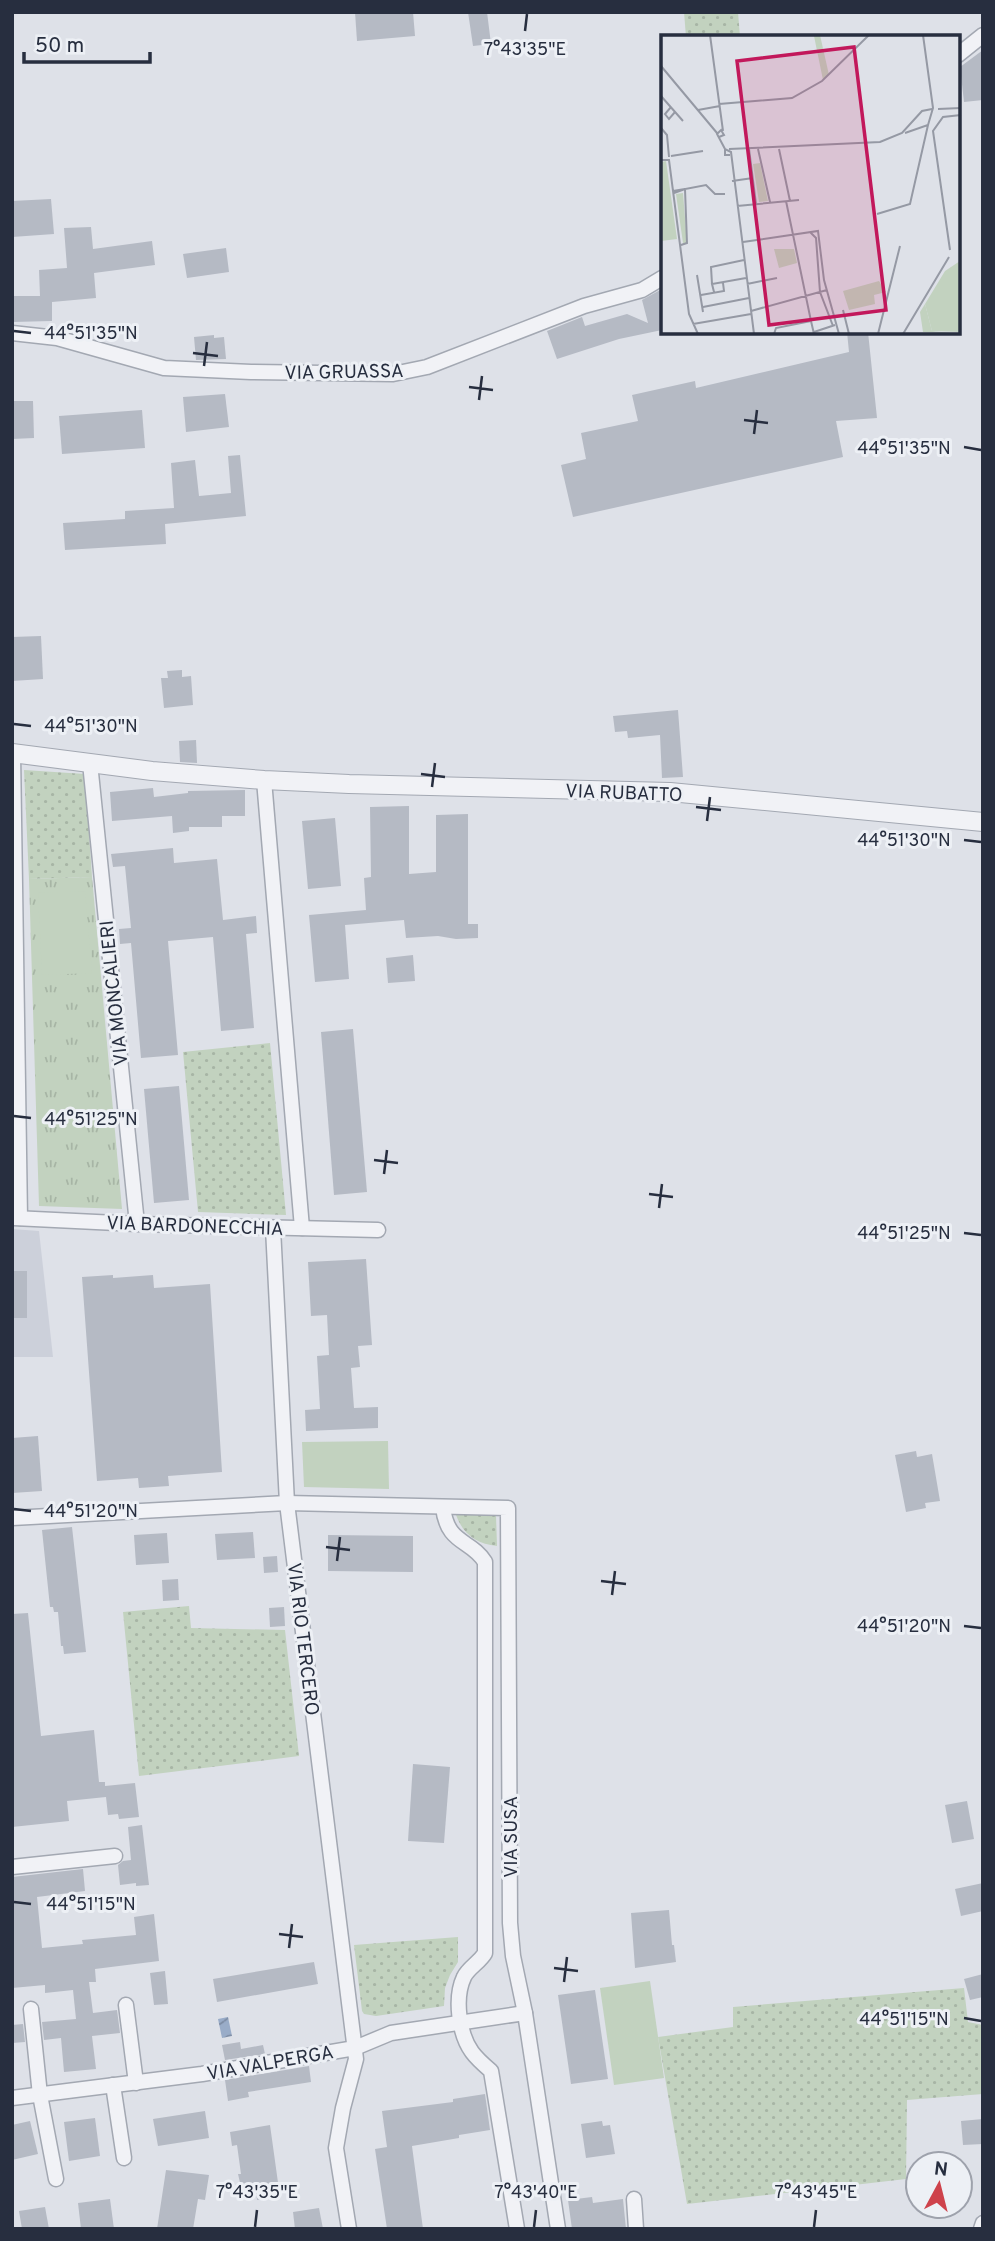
<svg xmlns="http://www.w3.org/2000/svg" width="995" height="2241" font-family="Overpass,sans-serif">
	<style>
		.built { fill: #ccd0da }
		.grass { fill: url(#grass-dots) }
		.park { fill: url(#park-tufts) }
		.garden { fill: #c2d2bf }
		.water { fill: url(#water-waves) }
		.building { fill: #b5bac4 }
		.lines { fill: none; stroke-linecap: round; stroke-linejoin: round }
		.minor-casing { stroke: #a3a8b2; stroke-width: 17 }
		.tertiary-casing { stroke: #a3a8b2; stroke-width: 20 }
		.minor { stroke: #f1f2f6; stroke-width: 14 }
		.tertiary { stroke: #f1f2f6; stroke-width: 18 }
		.ticks { fill: none; stroke: #272e3f; stroke-width: 2.5 }
		.labels { text-anchor: middle; stroke-width: 6; stroke-linejoin: round; paint-order: stroke }
		.street-label { font-size: 19px; fill: #272e3f; stroke: #edf0f5 }
		.inset-road { fill: none; stroke: #9599a4; stroke-width: 2 }
		.view { fill: #c2185b; fill-opacity: 0.15; stroke: #c2185b; stroke-width: 3.5 }
		.inset-edge { fill: none; stroke: #272e3f; stroke-width: 3.5 }
		.ticks-label { font-size: 18px; text-anchor: middle; fill: #272e3f; stroke: #edf0f5; stroke-width: 6; stroke-linejoin: round; paint-order: stroke }
	</style>
	<defs>
		<pattern id="grass-dots" width="8" height="8" patternUnits="userSpaceOnUse" patternTransform="scale(1.75)"><rect width="8" height="8" fill="#c2d2bf"/><path d="M2 2h.1M6 6h.1" fill="none" stroke="#a7b5a5" stroke-width="1.8" stroke-linecap="round"/></pattern>
		<pattern id="park-tufts" width="24" height="20" patternUnits="userSpaceOnUse" patternTransform="scale(1.75)"><rect width="24" height="20" fill="#c2d2bf"/><path d="M3 7l-1-3M5 7V3M7 7l1-3M15 17l-1-3M17 17v-4M19 17l1-3" fill="none" stroke="#a7b5a5"/></pattern>
		<pattern id="water-waves" width="16" height="10" patternUnits="userSpaceOnUse" patternTransform="scale(1.75)"><rect width="16" height="10" fill="#99acc8"/><path d="M0 5q4-4 8 0t8 0" fill="none" stroke="#7d8ca4"/></pattern>
	</defs>
	<rect width="100%" height="100%" fill="#dee1e8"/>
	<polygon class="built" points="12,1229 39,1231 53,1357 12,1357"/>
	<g class="grass">
		<polygon points="684,12 738,12 740,37 686,37"/>
		<polygon points="24,770 85,774 92,877 29,879"/>
		<polygon points="270,1043 286,1215 198,1212 183,1052"/>
		<path d="M456 1515H496L497 1546C476 1544 463 1534 456 1515Z"/>
		<polygon points="189,1606 191,1628 285,1630 299,1756 139,1776 123,1612"/>
		<polygon points="458,1937 458,1962 450,1975 445,1988 444,2006 376,2016 364,2014 362,2011 354,1945"/>
		<polygon points="964,1988 968,2022 983,2025 983,2094 907,2100 906,2179 687,2204 658,2037 733,2027 733,2007"/>
	</g>
	<polygon class="park" points="92,877 122,1209 39,1206 29,879"/>
	<g class="garden">
		<polygon points="85,891 92,973 42,975 38,893"/>
		<polygon points="388,1441 389,1489 304,1487 302,1442"/>
		<polygon points="650,1981 664,2078 614,2085 600,1988"/>
	</g>
	<polygon class="water" points="228,2017 232,2036 222,2038 218,2019"/>
	<g class="building">
		<polygon points="355,12 413,12 415,36 357,41"/>
		<polygon points="468,12 487,12 491,44 473,46"/>
		<polygon points="983,50 983,100 964,102 960,67"/>
		<polygon points="51,199 54,234 12,237 12,201"/>
		<polygon points="91,227 93,249 152,241 155,265 94,273 96,298 52,302 52,321 12,322 12,296 40,296 39,270 67,268 64,228"/>
		<polygon points="226,248 229,272 187,278 183,254"/>
		<polygon points="662,289 662,330 619,339 557,359 547,331 582,317 585,326 627,314 648,323 642,300"/>
		<polygon points="847,332 868,332 877,418 836,421 843,457 573,517 561,465 586,459 581,433 638,421 632,395 695,381 696,388 849,352"/>
		<polygon points="214,335 214,338 224,337 226,359 196,360 194,337"/>
		<polygon points="225,394 229,427 186,432 183,397"/>
		<polygon points="12,401 33,401 34,438 12,439"/>
		<polygon points="142,410 145,448 62,454 59,416"/>
		<polygon points="240,455 246,516 165,524 166,544 65,550 63,523 125,519 125,511 174,508 171,463 195,460 199,496 231,493 228,456"/>
		<polygon points="41,636 43,679 12,681 12,637"/>
		<polygon points="182,670 182,677 191,676 193,705 164,708 161,678 168,678 167,671"/>
		<polygon points="678,710 683,777 662,778 660,735 628,738 627,731 615,732 613,716"/>
		<polygon points="196,740 197,763 180,762 179,741"/>
		<polygon points="153,788 154,797 188,793 188,791 245,790 245,816 222,816 222,827 189,827 189,831 173,833 172,816 112,821 110,792"/>
		<polygon points="409,806 409,874 436,872 436,815 468,814 468,924 478,924 478,938 456,939 438,936 406,938 404,920 345,925 349,979 315,982 309,915 366,910 364,878 371,877 370,807"/>
		<polygon points="335,818 341,886 308,889 302,821"/>
		<polygon points="173,848 174,863 217,859 223,920 256,916 257,933 246,934 254,1028 221,1031 213,937 168,941 178,1055 141,1058 131,943 120,944 119,929 131,928 125,866 113,867 111,854"/>
		<polygon points="413,955 415,981 388,983 386,958"/>
		<polygon points="353,1029 367,1192 334,1195 321,1032"/>
		<polygon points="179,1086 189,1200 154,1203 144,1089"/>
		<polygon points="366,1259 372,1345 358,1346 360,1367 351,1368 354,1408 378,1407 378,1428 306,1431 305,1410 320,1409 317,1356 329,1355 327,1315 311,1316 308,1262"/>
		<rect x="12" y="1271" width="15" height="47"/>
		<polygon points="113,1275 113,1278 153,1275 154,1288 210,1284 222,1472 168,1476 169,1486 139,1488 138,1478 97,1481 82,1277"/>
		<polygon points="38,1436 42,1491 12,1493 12,1438"/>
		<polygon points="916,1451 917,1457 932,1454 940,1501 925,1503 926,1508 906,1512 895,1455"/>
		<polygon points="72,1527 86,1652 64,1654 63,1646 61,1646 58,1612 54,1612 53,1607 50,1607 42,1530"/>
		<polygon points="253,1532 255,1558 217,1560 215,1534"/>
		<polygon points="167,1533 169,1563 136,1565 134,1535"/>
		<polygon points="328,1535 413,1536 413,1572 328,1571"/>
		<polygon points="277,1556 278,1572 264,1573 263,1557"/>
		<polygon points="178,1579 179,1600 163,1601 162,1580"/>
		<polygon points="284,1607 285,1626 270,1627 269,1608"/>
		<polygon points="28,1613 41,1736 94,1730 99,1782 105,1782 105,1786 135,1783 139,1817 119,1819 118,1814 108,1815 106,1797 67,1801 69,1821 12,1827 12,1614"/>
		<polygon points="413,1764 450,1767 444,1843 408,1841"/>
		<polygon points="967,1801 974,1839 952,1843 945,1805"/>
		<polygon points="142,1825 149,1885 136,1886 136,1883 120,1885 118,1865 123,1861 131,1860 128,1827"/>
		<polygon points="83,1869 85,1891 37,1897 42,1948 83,1944 82,1940 136,1935 134,1917 154,1914 159,1961 95,1969 96,1982 89,1982 93,2013 117,2010 120,2033 92,2036 96,2069 64,2072 61,2038 44,2040 42,2022 76,2019 73,1990 45,1993 45,1985 12,1988 12,1877"/>
		<polygon points="983,1883 983,1911 961,1916 955,1889"/>
		<polygon points="669,1910 672,1945 674,1945 676,1962 635,1968 631,1913"/>
		<polygon points="314,1962 318,1984 217,2002 213,1979"/>
		<polygon points="165,1971 168,2004 154,2005 150,1973"/>
		<polygon points="983,1974 983,1997 970,2000 964,1979"/>
		<polygon points="595,1990 608,2079 571,2084 558,1995"/>
		<polygon points="23,2024 25,2042 12,2043 12,2025"/>
		<polygon points="240,2042 241,2049 263,2045 265,2054 225,2060 222,2045"/>
		<polygon points="309,2066 311,2082 248,2092 249,2097 228,2101 225,2080"/>
		<polygon points="485,2094 490,2130 459,2135 459,2138 412,2146 423,2229 387,2229 375,2149 387,2147 382,2111 453,2102 453,2099"/>
		<polygon points="205,2111 209,2138 158,2146 153,2119"/>
		<polygon points="95,2118 100,2156 69,2161 64,2122"/>
		<polygon points="983,2119 983,2144 963,2145 961,2121"/>
		<polygon points="30,2121 38,2154 12,2160 12,2125"/>
		<polygon points="602,2121 603,2126 610,2125 615,2154 586,2158 581,2124"/>
		<polygon points="270,2125 280,2197 257,2200 255,2184 241,2187 238,2174 241,2174 237,2145 232,2146 230,2132"/>
		<polygon points="166,2170 209,2175 205,2200 198,2199 193,2229 157,2229"/>
		<polygon points="592,2197 593,2203 623,2199 626,2229 572,2229 568,2200"/>
		<polygon points="110,2199 114,2229 81,2229 78,2203"/>
		<polygon points="45,2207 49,2229 22,2229 19,2211"/>
		<polygon points="319,2208 323,2229 295,2229 293,2212"/>
	</g>
	<g class="lines">
		<g class="minor-casing">
			<g id="minor">
				<polyline points="958,55 983,35"/>
				<polyline points="12,333 57,338 164,368 251,372 393,374 427,367 584,306 642,290 662,278"/>
				<polyline points="13,753 20,1218"/>
				<polyline points="90,763 137,1224"/>
				<polyline points="264,780 302,1228"/>
				<polyline points="14,1218 137,1224 378,1230"/>
				<polyline points="273,1228 287,1503 356,2059 343,2108 336,2148 349,2229"/>
				<path d="M443 1507C447 1545 471 1539 485 1562V1953C480 1962 468 1968 464 1977 454 1998 459 2034 472 2052 477 2059 484 2065 491 2071L517 2229"/>
				<polyline points="12,1518 287,1503 508,1508 510,1923 513,1956 525,2013 558,2229"/>
				<polyline points="12,1867 115,1856"/>
				<polyline points="126,2005 136,2083"/>
				<polyline points="31,2009 40,2095 56,2179"/>
				<polyline points="113,2085 124,2158"/>
				<polyline points="12,2098 202,2074 355,2048 391,2033 525,2013"/>
				<polyline points="634,2199 636,2229"/>
				<polyline points="981,2229 983,2223"/>
			</g>
		</g>
		<g class="tertiary-casing">
			<polyline id="tertiary" points="12,753 152,771 264,780 349,784 670,792 983,822"/>
		</g>
		<use href="#minor" class="minor"/>
		<use href="#tertiary" class="tertiary"/>
	</g>
	<path class="ticks" d="M525 31 527 14M14 331 31 333M193 353 218 356M204 366 207 342M469 387 493 390M479 400 482 376M744 420 768 423M754 434 757 410M964 447 981 450M14 724 31 726M421 774 445 777M432 787 435 763M696 807 721 810M707 821 710 797M964 840 981 842M14 1116 31 1118M374 1160 398 1163M384 1174 387 1150M649 1194 673 1197M659 1208 662 1184M964 1233 981 1235M14 1509 31 1511M326 1547 350 1550M337 1561 340 1537M601 1581 626 1584M612 1595 615 1571M964 1626 981 1628M14 1902 31 1904M279 1934 303 1937M289 1948 292 1924M554 1968 578 1971M564 1982 567 1957M964 2018 981 2021M255 2227 257 2210M534 2227 536 2210M814 2227 816 2210"/>
	<g class="labels">
		<g class="street-label">
			<text transform="translate(344 371) rotate(-1)" y="7">VIA GRUASSA</text>
			<text transform="translate(624 792) rotate(2)" y="7">VIA RUBATTO</text>
			<text transform="translate(113 993) rotate(-96)" y="7">VIA MONCALIERI</text>
			<text transform="translate(195 1225) rotate(2)" y="7">VIA BARDONECCHIA</text>
			<text transform="translate(304 1639) rotate(83)" y="7">VIA RIO TERCERO</text>
			<text transform="translate(510 1837) rotate(-90)" y="7">VIA SUSA</text>
			<text transform="translate(270 2062) rotate(-10)" y="7">VIA VALPERGA</text>
		</g>
	</g>
	<g transform="translate(661 35)">
		<rect width="299" height="299" fill="#dee1e8"/>
		<path d="M159 0 168 40 162 45 153 1ZM113 214H133L136 228 118 233ZM218 246 225 257 213 260 214 269 188 275 182 256ZM264 269 271 296 299 299 262 297 259 277Z" fill="#c2d2bf"/>
		<path d="M99 128 107 166 98 167 92 129ZM22 158 26 208H22L15 159Z" fill="#c2d2bf"/>
		<path d="M5 126 16 204 0 206V127ZM299 226V297L271 296 264 269 284 236Z" fill="#c2d2bf"/>
		<path class="inset-road" d="M49 0 62 96M0 31 56 98M0 61 22 86M58 69 131 63 161 46 208 0M10 72 4 79 8 84 14 77M277 74 300 73M37 75 59 71M0 93 6 100 8 122M244 98 267 90 272 73 262 0M58 102 63 100 60 95 56 99 64 114M68 114 219 107 241 98 261 76 271 74M88 114 95 169M97 114 109 167M118 114 129 166M69 120H64V114L70 117 93 299M10 121 42 116M0 125H8L28 279 37 299M71 146 92 143M12 156 24 154 13 158M125 166 150 286M76 171 138 165M216 179 249 169 267 90M149 197 155 203 159 257 172 291M82 207 157 196 163 245 178 299M20 210 26 208 24 154 45 150 54 159H64M289 215 272 96 282 82 300 80M36 240 42 277M51 249 50 232 83 225M86 249 116 243M53 257 51 249 85 243M40 260 63 256 62 248M42 272 88 263M182 275 188 299M90 276 166 255M32 289 90 279M153 297 174 290M113 299 115 293 150 286 153 299M217 299 239 211M242 299 288 222"/>
		<path class="view" d="M193 12 225 275 108 290 76 26Z"/>
		<rect width="299" height="299" class="inset-edge"/>
	</g>
	<g class="ticks-label">
		<text x="525" y="55">7°43'35"E</text>
		<text x="91" y="339">44°51'35"N</text>
		<text x="904" y="454">44°51'35"N</text>
		<text x="91" y="732">44°51'30"N</text>
		<text x="904" y="846">44°51'30"N</text>
		<text x="91" y="1125">44°51'25"N</text>
		<text x="904" y="1239">44°51'25"N</text>
		<text x="91" y="1517">44°51'20"N</text>
		<text x="904" y="1632">44°51'20"N</text>
		<text x="91" y="1910">44°51'15"N</text>
		<text x="904" y="2025">44°51'15"N</text>
		<text x="257" y="2198">7°43'35"E</text>
		<text x="536" y="2198">7°43'40"E</text>
		<text x="816" y="2198">7°43'45"E</text>
	</g>
	<rect width="995" height="2241" fill="none" stroke="#272e3f" stroke-width="28"/>
	<g transform="translate(939 2185) rotate(7)"><circle r="33" fill="#edf0f5" stroke="#9ea2ac" stroke-width="2"/>
	<path d="M0-5L12 26L0 18L-12 26Z" fill="#ce424b"/>
	<text y="-10" font-size="19" font-weight="bold" text-anchor="middle" fill="#272e3f">N</text>
	</g>
	<path d="M24 52v10h126v-10" fill="none" stroke="#272e3f" stroke-width="3.5"/>
	<text x="35" y="52" font-size="21" fill="#272e3f" stroke="#edf0f5" stroke-width="5" paint-order="stroke">50 m</text>
</svg>
